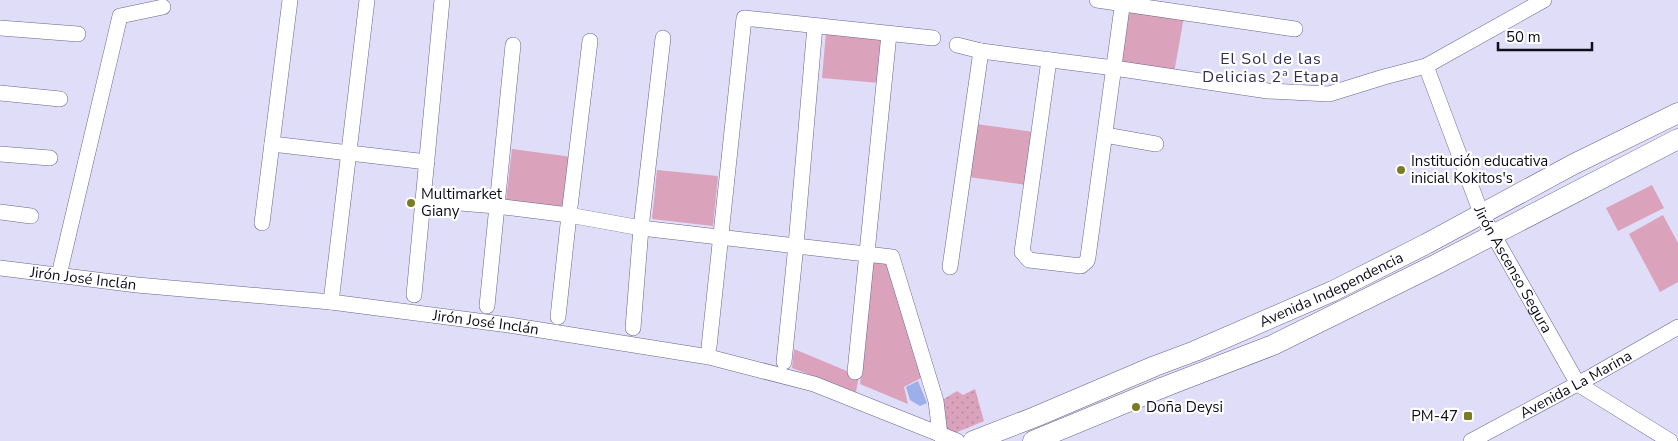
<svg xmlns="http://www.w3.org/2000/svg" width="1678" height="441" font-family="'Nunito Sans',sans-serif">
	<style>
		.grass { fill: url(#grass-dots) }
		.green { fill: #daa3bb }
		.building { fill: #9dafe9 }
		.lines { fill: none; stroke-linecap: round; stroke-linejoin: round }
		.minor-casing { stroke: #69638c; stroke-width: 16 }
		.major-casing { stroke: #69638c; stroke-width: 21 }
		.minor { stroke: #fff; stroke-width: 15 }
		.major { stroke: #fff; stroke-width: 20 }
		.poi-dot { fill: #7a7c24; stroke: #fff; stroke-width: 2 }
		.labels { text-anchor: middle; stroke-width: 4.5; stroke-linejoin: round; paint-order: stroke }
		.poi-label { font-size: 15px; fill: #0f0c1b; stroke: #fff; text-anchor: start }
		.street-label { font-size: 15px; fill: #0f0c1b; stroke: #fff }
		.neighbourhood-label { font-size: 16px; letter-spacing: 1px; fill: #342e52; stroke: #fff }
	</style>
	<defs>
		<pattern id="grass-dots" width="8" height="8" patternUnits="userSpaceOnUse" patternTransform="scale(1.25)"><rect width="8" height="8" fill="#daa3bb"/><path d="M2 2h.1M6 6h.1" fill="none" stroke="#ba8ba0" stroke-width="1.8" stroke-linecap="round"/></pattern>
	</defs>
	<rect width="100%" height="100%" fill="#e0ddf9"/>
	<polygon class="grass" points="975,389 984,421 955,433 948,433 939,402 957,391 963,395"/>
	<g class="green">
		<polygon points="1128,8 1184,17 1174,73 1119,65"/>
		<polygon points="826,32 886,38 879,83 822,78"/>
		<polygon points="976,124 1034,132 1027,185 968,177"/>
		<polygon points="512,149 572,157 566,209 506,201"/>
		<polygon points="657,170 718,176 713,226 652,219"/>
		<polygon points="1652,185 1664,208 1618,231 1606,208"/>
		<polygon points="1663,215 1678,243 1678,282 1660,292 1629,234"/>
		<polygon points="873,262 888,263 921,378 904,387 908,404 860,384"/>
		<polygon points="794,349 859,376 856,392 792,368"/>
	</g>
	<polygon class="building" points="918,381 927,403 920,406 910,400 906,387"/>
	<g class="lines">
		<g class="minor-casing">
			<g id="minor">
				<polyline points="1097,0 1295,29"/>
				<polyline points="0,28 78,34"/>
				<polyline points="957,45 981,51 1114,68 1268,91 1329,94 1384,77 1426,66 1544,0"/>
				<polyline points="1049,60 1022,252 1029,260 1081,266 1087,261 1088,257 1123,0"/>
				<path id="s1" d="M1426 66 1481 213 1578 384"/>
				<polyline points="0,93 60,99"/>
				<polyline points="1105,135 1156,144"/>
				<polyline points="272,144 427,162"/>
				<polyline points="0,154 50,158"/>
				<polyline points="423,200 496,206 569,215 641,228 892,257 936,401 940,435"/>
				<polyline points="0,212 31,216"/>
				<polyline points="262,223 290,0"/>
				<polyline points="950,267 981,51"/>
				<path id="s2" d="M0 268 137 285 331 302 509 325 709 357 814 384 957 441"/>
				<polyline points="59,275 120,16 163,7"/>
				<polyline points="414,295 442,0"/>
				<polyline points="331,302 367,0"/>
				<polyline points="487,306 513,45"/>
				<polyline points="558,317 569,215 590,41"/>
				<polyline points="633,328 641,228 663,38"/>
				<polyline points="709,347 744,18 933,38"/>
				<polyline points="784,362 796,245 815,26"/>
				<polyline points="855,372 889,34"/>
				<polyline points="1578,384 1670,441"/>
				<path id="s3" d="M1471 441 1594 375 1678 327"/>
			</g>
		</g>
		<g class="major-casing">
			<g id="major">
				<path id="s4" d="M973 441 1035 417 1155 366 1195 351 1333 291 1426 244 1574 164 1678 113"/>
				<polyline points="1033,441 1164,387 1273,345 1433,266 1678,139"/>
			</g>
		</g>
		<use href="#minor" class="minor"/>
		<use href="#major" class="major"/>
	</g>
	<g class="poi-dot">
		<circle cx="1401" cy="170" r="5"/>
		<circle cx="411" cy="203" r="5"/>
		<circle cx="1136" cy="407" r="5"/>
		<rect x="1463" y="411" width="10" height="10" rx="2.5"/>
	</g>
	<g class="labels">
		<g class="poi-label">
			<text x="1411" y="166">Institución educativa<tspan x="1411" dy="17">inicial Kokitos's</tspan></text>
			<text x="421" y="199">Multimarket<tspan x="421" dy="17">Giany</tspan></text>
			<text x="1146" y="412">Doña Deysi</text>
			<text x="1458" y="421" text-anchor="end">PM-47</text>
		</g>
		<g class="street-label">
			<text dy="5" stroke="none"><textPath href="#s1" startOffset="222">Jirón Ascenso Segura</textPath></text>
			<text dy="5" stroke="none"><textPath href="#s2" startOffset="84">Jirón José Inclán</textPath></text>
			<text dy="5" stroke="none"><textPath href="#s4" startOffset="389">Avenida Independencia</textPath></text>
			<text dy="5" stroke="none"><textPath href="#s2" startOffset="489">Jirón José Inclán</textPath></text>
			<text dy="5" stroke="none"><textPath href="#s3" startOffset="119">Avenida La Marina</textPath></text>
		</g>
		<g class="neighbourhood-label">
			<text x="1271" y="64">El Sol de las<tspan x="1271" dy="18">Delicias 2ª Etapa</tspan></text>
		</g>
	</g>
	<path d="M1498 42v8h94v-8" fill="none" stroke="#0f0c1b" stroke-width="2.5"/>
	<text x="1506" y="42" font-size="15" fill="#0f0c1b" stroke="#ffffff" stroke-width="4" paint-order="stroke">50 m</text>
</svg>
